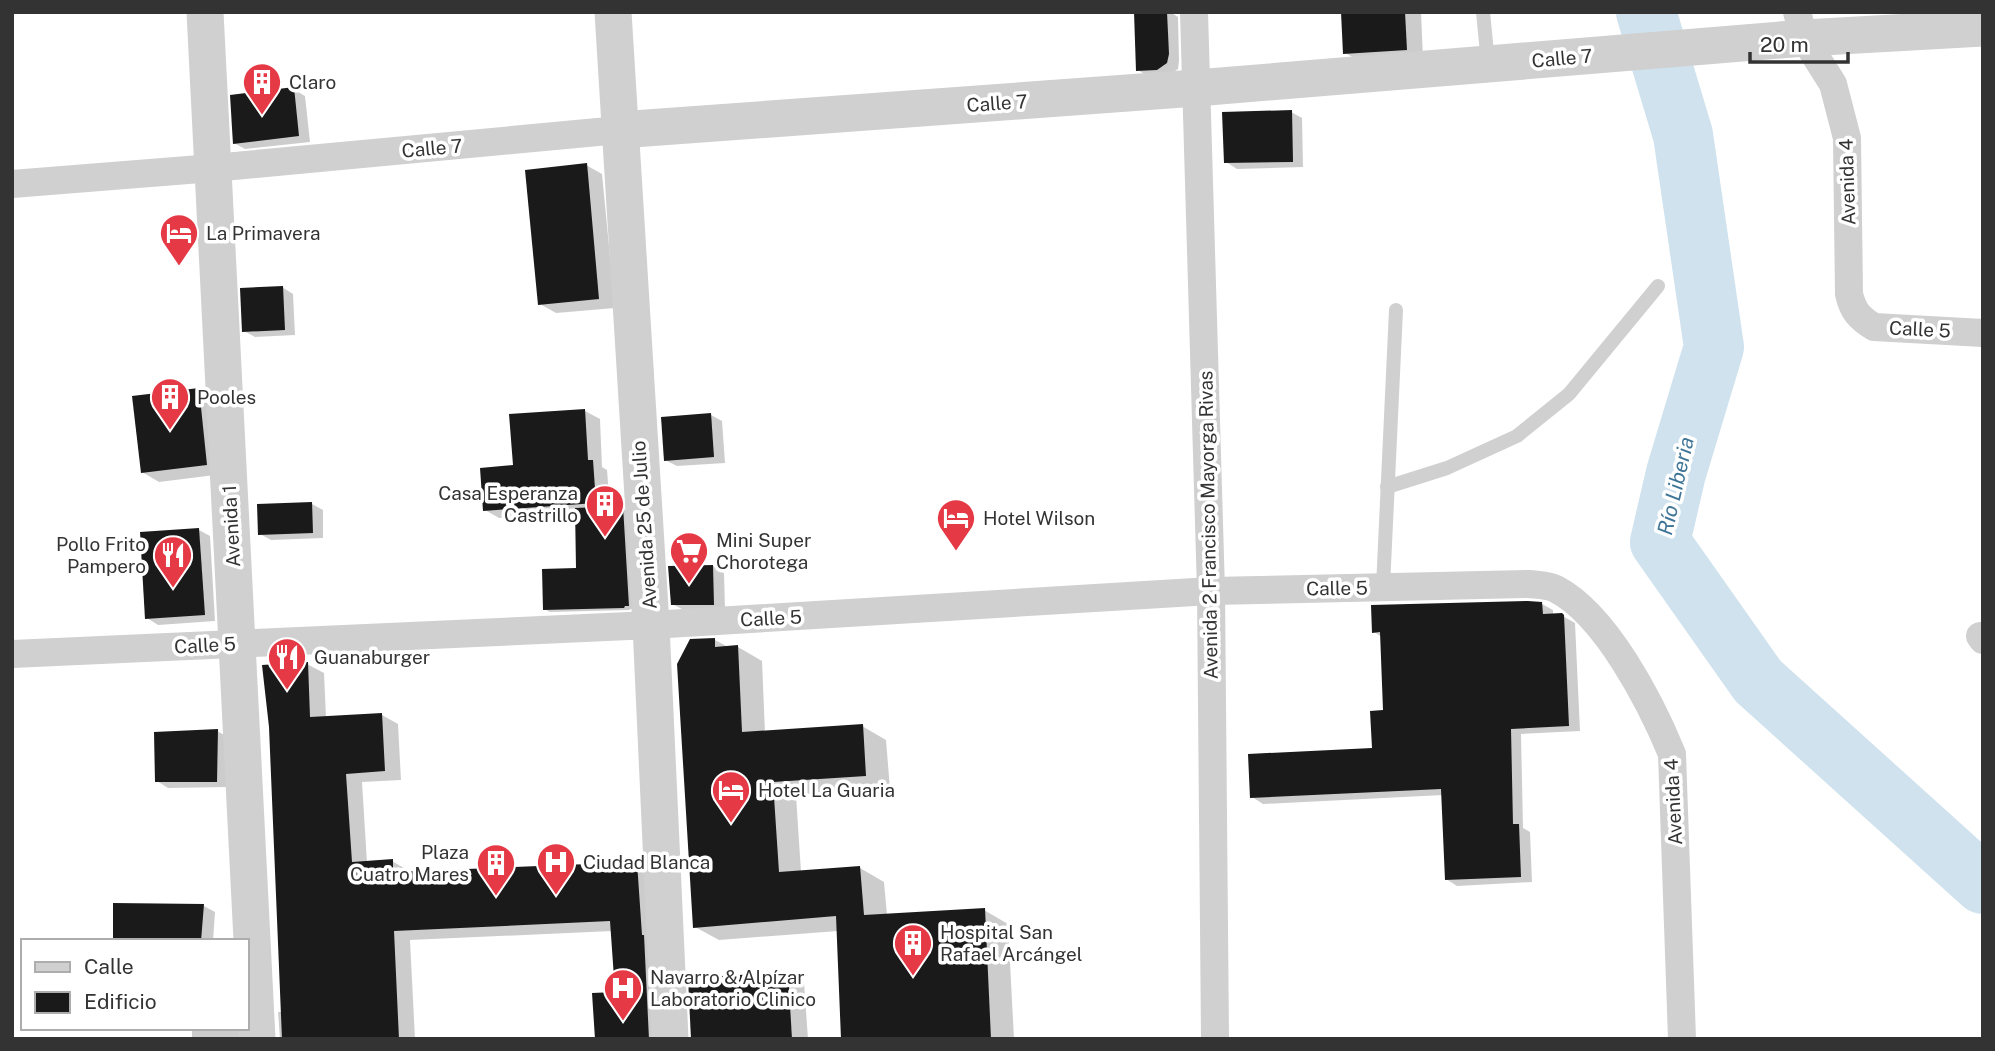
<svg xmlns="http://www.w3.org/2000/svg" width="1995" height="1051" font-family="'Public Sans',sans-serif">
	<style>
		.shadow { fill: #0003 }
		.lines { fill: none; stroke-linecap: round; stroke-linejoin: round }
		.river { stroke: #cfe2ee; stroke-width: 60 }
		.building { fill: #1a1a1a }
		.service { stroke: #d0d0d0; stroke-width: 14 }
		.minor { stroke: #d0d0d0; stroke-width: 28 }
		.tertiary { stroke: #d0d0d0; stroke-width: 37 }
		.labels { text-anchor: middle; stroke-width: 7; stroke-linejoin: round; paint-order: stroke }
		.street-label { font-size: 19px; fill: #333; stroke: #fff }
		.poi-label { font-size: 19px; fill: #333; stroke: #fff; text-anchor: start }
		.water-label { font-size: 21px; font-style: italic; fill: #3f7597; stroke: #fff }
	</style>
	<rect width="100%" height="100%" fill="#fff"/>
	<g class="shadow">
		<polygon points="1136,12 1170,12 1178,17 1179,61 1178,69 1169,75 1149,77 1138,70"/>
		<polygon points="1343,12 1421,12 1423,58 1362,62 1345,53"/>
		<polygon points="293,89 305,96 310,142 245,149 234,143"/>
		<polygon points="1291,112 1302,118 1303,167 1237,169 1226,162"/>
		<polygon points="586,165 602,174 615,308 556,313 540,304"/>
		<polygon points="282,287 293,294 295,335 255,337 244,331"/>
		<polygon points="198,390 215,399 223,474 159,482 142,472"/>
		<polygon points="585,411 600,419 602,467 607,470 610,508 622,508 627,511 633,608 629,610 550,612 544,609 578,570 577,513 499,518 485,510 514,467"/>
		<polygon points="711,415 722,421 725,463 677,466 665,460"/>
		<polygon points="312,504 323,510 323,538 271,540 260,534"/>
		<polygon points="199,530 210,536 215,621 158,625 147,618"/>
		<polygon points="713,566 724,573 725,609 684,610 672,604"/>
		<polygon points="1542,604 1553,610 1553,615 1561,615 1575,623 1580,731 1521,734 1523,828 1530,832 1532,882 1457,886 1446,879 1443,795 1263,804 1252,797 1374,750 1385,712 1382,637 1374,632"/>
		<polygon points="715,640 728,647 738,647 762,661 765,733 862,726 886,740 890,789 796,795 801,872 860,868 884,882 887,915 984,910 1008,924 1014,1039 843,1039 838,931 719,940 695,927"/>
		<polygon points="307,664 324,673 326,718 382,715 398,724 401,780 362,782 367,863 392,861 409,871 409,873 637,864 653,873 665,1039 596,1039 617,993 612,931 410,940 415,1039 280,1039 278,1012 282,1012"/>
		<polygon points="217,731 228,737 228,787 168,788 157,781"/>
		<polygon points="115,905 204,906 215,912 213,941 115,941"/>
		<polygon points="788,973 804,983 808,1039 693,1039"/>
		<polygon points="192,1028 247,1028 252,1039 192,1039"/>
	</g>
	<g class="lines">
		<polyline class="river" points="1646,12 1683,135 1714,347 1676,473 1660,542 1758,681 1983,884"/>
	</g>
	<g class="building">
		<polygon points="1134,12 1167,12 1169,54 1167,63 1157,70 1136,71"/>
		<polygon points="1341,12 1405,12 1407,50 1343,54"/>
		<polygon points="294,87 299,136 233,144 230,95"/>
		<polygon points="1292,110 1293,162 1224,163 1222,112"/>
		<polygon points="587,163 599,299 538,305 525,170"/>
		<polygon points="283,286 285,330 242,332 240,288"/>
		<polygon points="199,388 207,465 141,473 132,396"/>
		<polygon points="585,409 588,460 593,460 596,503 483,511 480,468 513,465 509,414"/>
		<polygon points="711,413 714,457 664,461 661,417"/>
		<polygon points="312,502 313,533 258,535 257,504"/>
		<polygon points="623,506 629,606 625,606 624,608 543,610 542,569 576,568 575,508"/>
		<polygon points="199,528 205,615 145,619 140,532"/>
		<polygon points="713,565 714,605 671,605 668,566"/>
		<polygon points="1528,601 1542,602 1543,614 1562,613 1564,615 1569,726 1511,729 1513,824 1519,824 1521,877 1445,880 1441,789 1250,798 1248,754 1372,748 1370,711 1383,710 1380,632 1372,633 1371,605"/>
		<polygon points="715,638 715,647 738,645 742,732 863,724 866,776 773,782 779,872 860,866 864,915 985,908 991,1039 841,1039 836,916 693,928 677,664 690,639"/>
		<polygon points="308,662 310,717 382,713 385,771 346,774 352,862 393,859 393,872 637,862 642,935 644,935 649,1039 595,1039 592,993 615,992 610,921 394,931 399,1039 282,1039 269,727 262,665"/>
		<polygon points="218,729 217,782 155,782 154,732"/>
		<polygon points="113,903 204,904 201,941 113,941"/>
		<polygon points="788,972 792,1039 691,1039 688,978"/>
	</g>
	<g class="lines">
		<g class="service">
			<polyline points="1483,12 1488,63"/>
			<polyline points="1387,487 1447,468 1517,436 1569,394 1658,286"/>
			<polyline points="1383,587 1396,310"/>
		</g>
		<g class="minor">
			<polyline points="1194,12 1211,591 1215,1039"/>
			<path d="M1797 12 1804 38 1833 84 1847 138 1849 294C1853 311 1859 318 1874 327L1983 333"/>
			<polyline points="12,184 213,168 619,130"/>
			<polyline points="1980,636 1983,640"/>
			<path d="M12 654 651 625 1211 591 1529 584C1538 585 1548 585 1556 589 1606 615 1651 703 1672 754L1682 1039"/>
		</g>
		<g class="tertiary">
			<polyline points="205,12 257,1039"/>
			<polyline points="613,12 651,625 670,1039"/>
			<polyline points="619,130 1196,88 1804,38 1983,28"/>
		</g>
	</g>
	<defs>
		<g id="building-pin" transform="scale(2.0125)"><path d="M0 17L-7.5 6A9.5 9.5 0 1 1 7.5 6Z" fill="#e63946" stroke="#fff"/><path d="M-4-6H4V6H1V3H-1V6H-4ZM-2.5-4.3h1.7v1.8h-1.7ZM.8-4.3h1.7v1.8H.8ZM-2.5-1h1.7V.8h-1.7ZM.8-1h1.7V.8H.8Z" fill="#fff"/></g>
		<g id="hotel-pin" transform="scale(2.0125)"><path d="M0 17L-7.5 6A9.5 9.5 0 1 1 7.5 6Z" fill="#e63946" stroke="#fff"/><path d="M-6-4.5h1.5V1H6V5H4.5V3h-9V5H-6ZM-4 0a1.8 1.8 0 1 1 3.6 0ZM.5 0V-2.5h3Q6-2.5 6 0Z" fill="#fff"/></g>
		<g id="supermarket-pin" transform="scale(2.0125)"><path d="M0 17L-7.5 6A9.5 9.5 0 1 1 7.5 6Z" fill="#e63946" stroke="#fff"/><path d="M-6-5.5h2.5l.6 2H6L4.5 2H-2.5L-4.4-4H-6ZM-1.5 3.2a1.3 1.3 0 1 0 .1 0ZM3 3.2a1.3 1.3 0 1 0 .1 0Z" fill="#fff"/></g>
		<g id="restaurant-pin" transform="scale(2.0125)"><path d="M0 17L-7.5 6A9.5 9.5 0 1 1 7.5 6Z" fill="#e63946" stroke="#fff"/><path d="M-5-6h1v4h1v-4h1v4h1v-4h1v5L-1.5 .5V6h-2V.5L-5-1ZM5-6V6H3V1.5H1.5Q1.5-4 5-6Z" fill="#fff"/></g>
		<g id="hospital-pin" transform="scale(2.0125)"><path d="M0 17L-7.5 6A9.5 9.5 0 1 1 7.5 6Z" fill="#e63946" stroke="#fff"/><path d="M-5-5h3v3.5h4V-5h3V5h-3V1.5h-4V5h-3Z" fill="#fff"/></g>
	</defs>
	<g fill-rule="evenodd">
		<use href="#building-pin" x="262" y="82"/>
		<use href="#hotel-pin" x="179" y="233"/>
		<use href="#building-pin" x="170" y="397"/>
		<use href="#building-pin" x="605" y="504"/>
		<use href="#hotel-pin" x="956" y="518"/>
		<use href="#supermarket-pin" x="689" y="551"/>
		<use href="#restaurant-pin" x="173" y="555"/>
		<use href="#restaurant-pin" x="287" y="657"/>
		<use href="#hotel-pin" x="731" y="790"/>
		<use href="#hospital-pin" x="556" y="862"/>
		<use href="#building-pin" x="496" y="863"/>
		<use href="#building-pin" x="913" y="943"/>
		<use href="#hospital-pin" x="623" y="988"/>
	</g>
	<g class="labels">
		<g class="street-label">
			<text transform="translate(1562 58) rotate(-5)" y="7">Calle 7</text>
			<text transform="translate(997 103) rotate(-4)" y="7">Calle 7</text>
			<text transform="translate(432 148) rotate(-5)" y="7">Calle 7</text>
			<text transform="translate(1847 182) rotate(-92)" y="7">Avenida 4</text>
			<text transform="translate(1920 329) rotate(3)" y="7">Calle 5</text>
			<text transform="translate(644 525) rotate(-94)" y="7">Avenida 25 de Julio</text>
			<text transform="translate(1208 525) rotate(-91)" y="7">Avenida 2 Francisco Mayorga Rivas</text>
			<text transform="translate(231 526) rotate(-93)" y="7">Avenida 1</text>
			<text transform="translate(1337 588) rotate(-1)" y="7">Calle 5</text>
			<text transform="translate(771 618) rotate(-3)" y="7">Calle 5</text>
			<text transform="translate(205 645) rotate(-3)" y="7">Calle 5</text>
			<text transform="translate(1673 802) rotate(-93)" y="7">Avenida 4</text>
		</g>
		<g class="poi-label">
			<text x="289" y="89">Claro</text>
			<text x="206" y="240">La Primavera</text>
			<text x="197" y="404">Pooles</text>
			<text x="578" y="500" text-anchor="end">Casa Esperanza<tspan x="578" dy="22">Castrillo</tspan></text>
			<text x="983" y="525">Hotel Wilson</text>
			<text x="716" y="547">Mini Super<tspan x="716" dy="22">Chorotega</tspan></text>
			<text x="146" y="551" text-anchor="end">Pollo Frito<tspan x="146" dy="22">Pampero</tspan></text>
			<text x="314" y="664">Guanaburger</text>
			<text x="758" y="797">Hotel La Guaria</text>
			<text x="469" y="859" text-anchor="end">Plaza<tspan x="469" dy="22">Cuatro Mares</tspan></text>
			<text x="583" y="869">Ciudad Blanca</text>
			<text x="940" y="939">Hospital San<tspan x="940" dy="22">Rafael Arcángel</tspan></text>
			<text x="650" y="984">Navarro &amp; Alpízar<tspan x="650" dy="22">Laboratorio Clinico</tspan></text>
		</g>
		<g class="water-label">
			<text transform="translate(1676 486) rotate(-77)" y="7">Río Liberia</text>
		</g>
	</g>
	<rect width="1995" height="1051" fill="none" stroke="#333333" stroke-width="28"/>
	<rect x="21" y="939" width="228" height="91" fill="#ffffff" stroke="#adadad" stroke-width="2"/>
	<rect x="35" y="962" width="35" height="10" fill="#d0d0d0" stroke="#adadad" stroke-width="2"/>
	<text x="84" y="974" font-size="21" fill="#333333">Calle</text>
	<rect x="35" y="992" width="35" height="21" fill="#1a1a1a" stroke="#adadad" stroke-width="2"/>
	<text x="84" y="1009" font-size="21" fill="#333333">Edificio</text>
	<path d="M1750 52v10h98v-10" fill="none" stroke="#333333" stroke-width="3.5"/>
	<text x="1760" y="52" font-size="21" fill="#333333" stroke="#ffffff" stroke-width="5" paint-order="stroke">20 m</text>
</svg>
